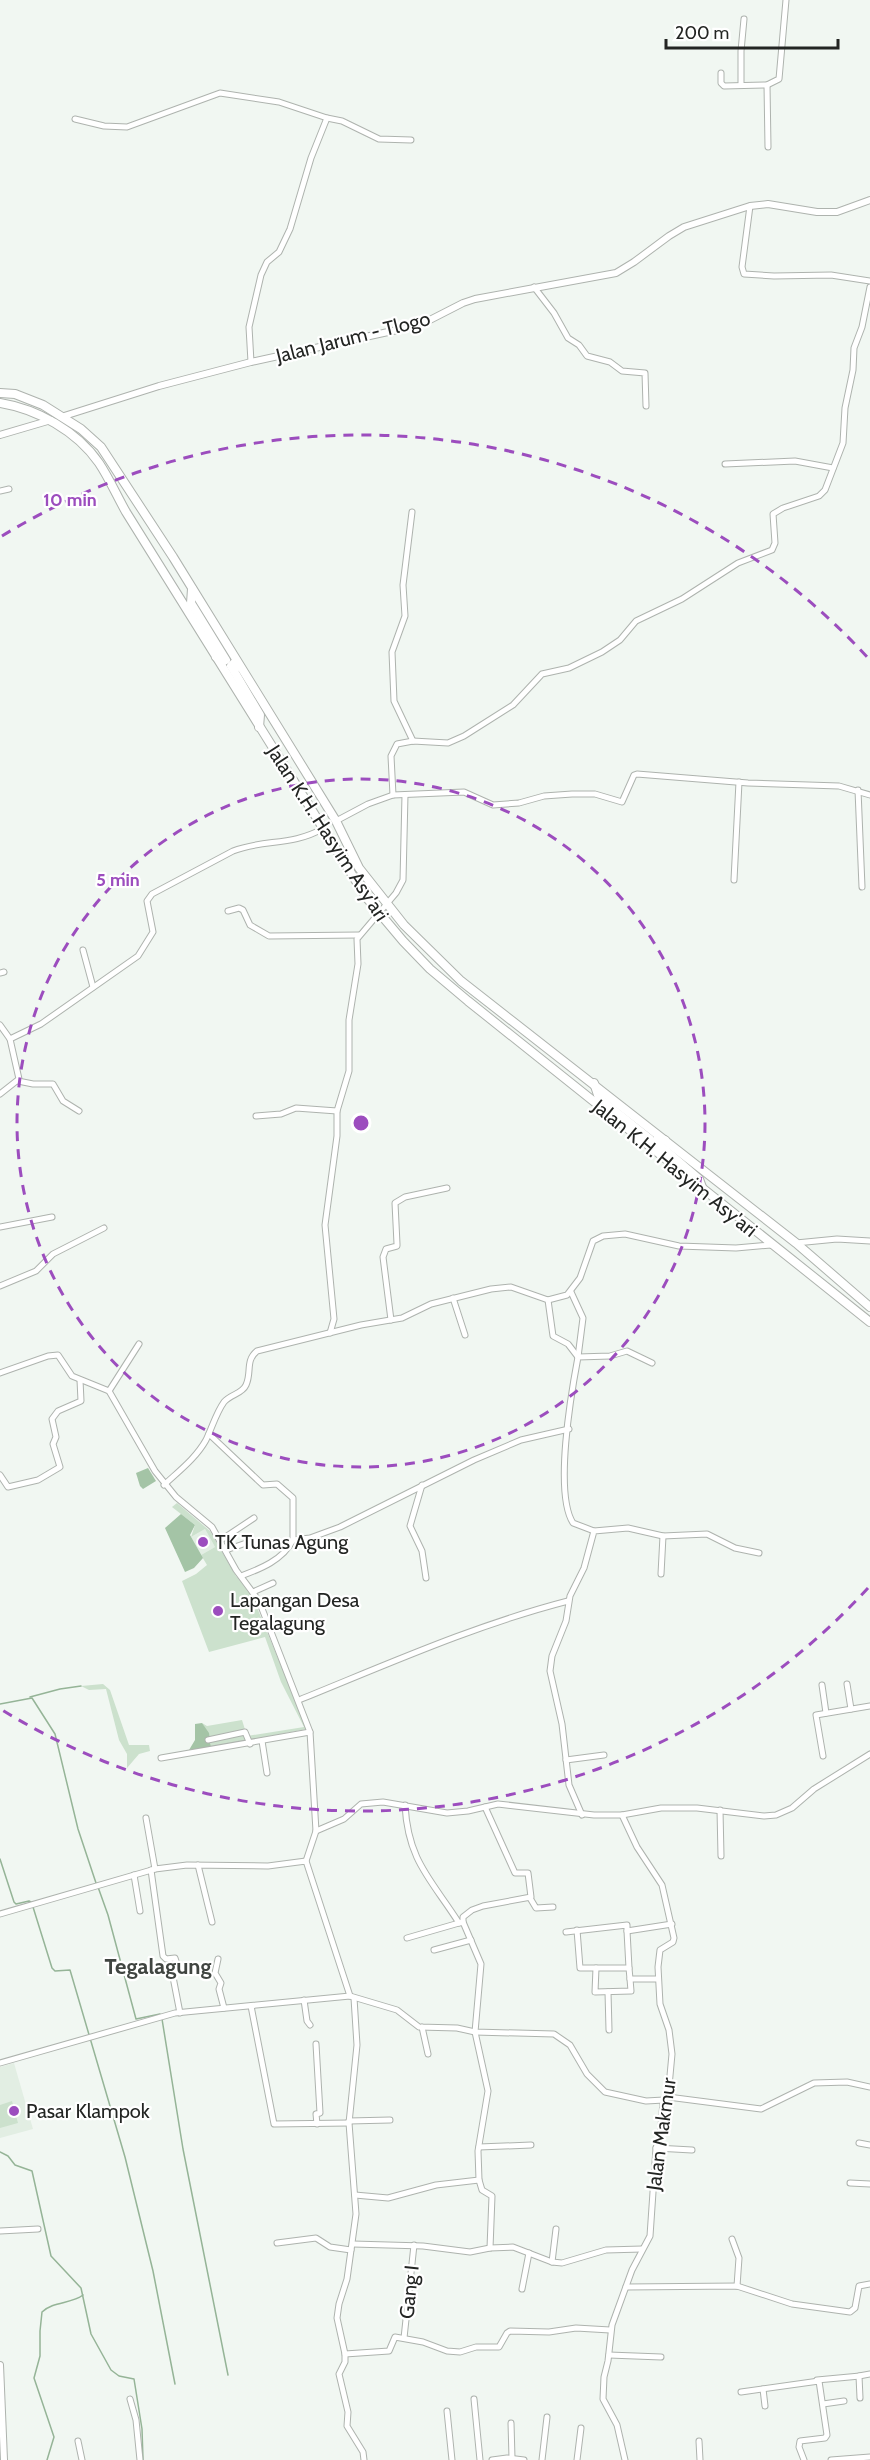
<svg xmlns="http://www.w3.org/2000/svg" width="870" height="2460" font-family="Cabin,sans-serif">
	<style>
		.built { fill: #e2eee3 }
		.green { fill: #cce1cd }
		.forest { fill: #a4c4a6 }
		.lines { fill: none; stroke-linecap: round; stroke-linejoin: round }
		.stream { stroke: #95b497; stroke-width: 1.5 }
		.minor-casing { stroke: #aeb3ae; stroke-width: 7 }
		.tertiary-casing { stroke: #aeb3ae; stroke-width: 8 }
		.trunk-casing { stroke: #aeb3ae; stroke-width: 10 }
		.minor { stroke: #fff; stroke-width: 5 }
		.tertiary { stroke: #fff; stroke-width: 6 }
		.trunk { stroke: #fff; stroke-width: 8 }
		.ring { fill: none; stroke: #9c4dbe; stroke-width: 3; stroke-dasharray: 10 8 }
		.poi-dot { fill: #9c4dbe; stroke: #fff; stroke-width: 2 }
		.labels { text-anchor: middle; stroke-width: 4.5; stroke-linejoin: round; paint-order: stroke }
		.street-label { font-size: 20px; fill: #232523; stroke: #fff }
		.poi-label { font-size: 20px; fill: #232523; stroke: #fff; text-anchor: start }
		.quarter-label { font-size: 22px; font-weight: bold; fill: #404541; stroke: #fff }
		.centre { fill: #9c4dbe; stroke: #fff; stroke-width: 3 }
		.ring-label { font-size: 18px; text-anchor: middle; font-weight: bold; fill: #9c4dbe; stroke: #fff; stroke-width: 4.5; stroke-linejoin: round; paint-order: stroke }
	</style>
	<rect width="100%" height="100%" fill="#f1f7f2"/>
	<g class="built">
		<polygon points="205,1529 215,1547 201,1555 191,1537"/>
		<polygon points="14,2063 33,2129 0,2138 0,2067"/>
	</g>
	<g class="green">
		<polygon points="177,1503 210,1531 236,1576 251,1593 307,1729 211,1747 211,1740 202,1723 207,1726 242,1720 247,1736 304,1727 281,1682 265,1637 209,1652 182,1581 196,1574 207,1565 201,1555 215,1547 205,1529 191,1537 195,1525 172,1507"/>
		<polygon points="103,1684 110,1690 129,1745 149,1745 150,1751 139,1754 127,1768 127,1754 119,1740 106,1689 89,1690 81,1686"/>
		<polygon points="12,2101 18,2123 0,2128 0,2105"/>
	</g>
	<g class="forest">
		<polygon points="148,1468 156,1481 143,1489 140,1486 136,1473"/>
		<polygon points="181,1514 195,1525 190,1535 203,1558 194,1568 185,1572 165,1528"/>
		<polygon points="202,1723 209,1733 211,1747 189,1750 195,1740 195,1724"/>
	</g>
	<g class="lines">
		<g class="stream">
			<polyline points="30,1697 60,1689 81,1686"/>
			<polyline points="0,1704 32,1698 55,1734 78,1829 96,1883"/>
			<polyline points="0,1859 14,1902 16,1904 29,1901 31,1902"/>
			<polyline points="98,1887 108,1915 136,2019 160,2014"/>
			<polyline points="33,1907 52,1968 55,1971 70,1970 125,2157 153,2271 175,2384"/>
			<polyline points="162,2019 183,2149 228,2375"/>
			<polyline points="0,2152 8,2156 15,2165 32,2171 51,2256 81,2288 91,2334 111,2370 119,2376 134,2379 142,2429 143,2460"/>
			<path d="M47 2460 54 2437 34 2378 40 2356V2331L42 2312C53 2301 72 2304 83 2295"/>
		</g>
		<g class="minor-casing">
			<g id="minor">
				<polyline points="721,73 721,83 724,86 767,85 779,79 786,0"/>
				<polyline points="741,85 741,51 744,19"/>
				<polyline points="767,85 768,147"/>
				<polyline points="75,119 104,126 127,127 220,93 279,102 327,118 342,121 379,139 411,140"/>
				<polyline points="750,206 742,267 744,274 774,276 831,275 870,281"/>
				<polyline points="534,287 554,313 568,338 579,345 587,356 610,362 622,371 645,373 646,406"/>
				<polyline points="251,362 249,327 261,275 267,262 279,252 290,229 311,158 327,118"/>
				<polyline points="725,464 795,461 833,468"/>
				<polyline points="0,491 9,489"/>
				<polyline points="412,512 403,585 405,616 392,652 394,701 413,741"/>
				<polyline points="858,790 862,887"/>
				<polyline points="393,795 391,756 397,744 413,741 448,743 464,736 513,705 542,674 569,668 602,652 620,640 636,621 682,599 738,563 772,550 775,543 773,514 783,508 819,496 825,490 843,443 845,408 853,370 854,348 862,327 870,287"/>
				<polyline points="336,821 368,804 393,795 464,792 493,805 519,803 544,796 572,794 595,794 622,802 634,775 637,774 748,783 839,786 870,795"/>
				<polyline points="734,880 739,782"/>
				<polyline points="228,911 239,908 243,910 250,925 269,936 359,935"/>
				<polyline points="83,950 93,987"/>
				<polyline points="0,973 4,972"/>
				<polyline points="0,1025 10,1039"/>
				<polyline points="18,1081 33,1084 53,1084 63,1101 79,1111"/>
				<path d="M0 1094 19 1079 10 1039 41 1024 138 956 153 932 147 901 152 894 233 851C263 839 292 846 322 829"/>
				<polyline points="256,1116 281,1114 296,1108 337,1111"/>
				<polyline points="0,1227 52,1217"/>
				<polyline points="796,1243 837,1239 870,1241"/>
				<polyline points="0,1286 36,1271 53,1254 104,1228"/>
				<polyline points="571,1292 583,1318 578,1357"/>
				<polyline points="453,1298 465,1335"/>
				<polyline points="548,1300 553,1336 568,1344 578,1357"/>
				<polyline points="391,1320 383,1257 386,1249 397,1246 397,1244 395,1203 405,1197 447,1188"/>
				<polyline points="330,1333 334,1319 325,1225 337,1136 337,1111 349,1071 349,1020 358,964 357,939 396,893 403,880 405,795"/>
				<polyline points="0,1373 48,1356 58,1355 72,1376 109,1391 155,1471 176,1497 212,1527 236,1570 259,1601 310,1732 316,1831 306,1861"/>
				<polyline points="109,1391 139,1344"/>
				<path d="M209 1434 263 1485 277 1484 293 1498V1540C283 1560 260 1569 241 1576"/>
				<polyline points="0,1475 8,1487 38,1480 60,1467 53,1444 56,1437 52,1419 58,1411 81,1401 80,1380"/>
				<path d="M164 1485C179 1471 196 1458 206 1440 212 1428 216 1413 224 1402 231 1394 242 1394 246 1385 252 1372 245 1361 257 1351L361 1325 402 1318 431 1304 491 1289 511 1287 548 1300 567 1295 580 1278 593 1241 603 1236 625 1234 679 1246 736 1248 771 1245"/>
				<polyline points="422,1485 410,1526 422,1551 426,1578"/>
				<path d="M594 1531 573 1523C554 1493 571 1394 578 1357L610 1356 627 1351 652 1363"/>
				<polyline points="221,1540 254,1518"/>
				<polyline points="293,1540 310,1538 340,1527 474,1460 521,1440 569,1429"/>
				<polyline points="226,1550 252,1541"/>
				<polyline points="661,1574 663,1536"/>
				<polyline points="253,1592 273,1583"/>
				<polyline points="847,1684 851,1709"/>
				<polyline points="822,1685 826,1713"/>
				<path d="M299 1700C388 1664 475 1625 568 1601"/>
				<polyline points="208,1740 245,1732 250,1744"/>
				<polyline points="262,1741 267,1773"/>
				<polyline points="823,1756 816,1715 870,1706"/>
				<polyline points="161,1758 310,1732"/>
				<polyline points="566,1760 604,1755"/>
				<path d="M405 1805C408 1861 431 1879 459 1923L463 1922 481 1964 475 2032 488 2091 478 2151 479 2180 482 2190 492 2196 490 2248"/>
				<polyline points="720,1810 721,1856"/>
				<polyline points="582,1815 569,1785 562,1724 550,1671 552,1656 566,1621 570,1596 584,1568 594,1531 628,1528 663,1536 707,1534 735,1548 759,1553"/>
				<polyline points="622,1815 637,1847 662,1885 674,1938 673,1942 660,1950 658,1967 660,2004 669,2030 672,2054 668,2097 663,2102 660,2138 656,2148 650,2236 632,2270 612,2325 608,2361 604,2377 603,2399 617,2425 625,2460"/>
				<polyline points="146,1818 155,1869"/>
				<polyline points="316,1831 344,1819 361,1804 383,1802 447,1813 468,1811 498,1804 594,1815 622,1815 661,1808 697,1808 764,1816 776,1815 792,1808 814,1789 870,1754"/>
				<polyline points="198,1865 212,1922"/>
				<polyline points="151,1870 163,1956 166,1959 175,1958 178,1967 173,1977 180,2013"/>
				<polyline points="134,1875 140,1911"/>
				<polyline points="530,1898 536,1908 553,1907"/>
				<polyline points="0,1914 155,1869 187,1865 268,1866 306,1861 350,1996"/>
				<polyline points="463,1922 463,1917 472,1910 483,1906 531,1897 528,1873 515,1873 485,1807"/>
				<polyline points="577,1930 580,1968 596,1968 595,1992 631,1991 630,1979 658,1979"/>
				<polyline points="627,1931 629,1968"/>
				<polyline points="566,1932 627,1925 627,1931 672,1924"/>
				<polyline points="407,1938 459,1923"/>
				<polyline points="434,1950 471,1940"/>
				<polyline points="218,1959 215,1973 221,1983 219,1989 224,2008"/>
				<polyline points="596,1968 629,1968 630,1979"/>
				<polyline points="608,1992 609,2030"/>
				<polyline points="354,1998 357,2045 349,2123 356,2214 347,2279 339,2304 337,2318 345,2354 345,2362 339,2374 348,2412 347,2426 363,2452 364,2460"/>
				<polyline points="304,2000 307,2021 310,2025"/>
				<polyline points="251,2006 274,2124 349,2123"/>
				<polyline points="422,2027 428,2054"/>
				<polyline points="316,2044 320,2113 316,2114 317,2124"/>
				<polyline points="0,2063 175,2013 350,1996 397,2010 419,2027 457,2028 475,2032 554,2034 570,2045 587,2074 605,2092 646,2101 664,2100"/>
				<polyline points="668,2097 761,2109 814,2083 847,2082 870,2087"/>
				<polyline points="349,2121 390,2120"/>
				<polyline points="859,2143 870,2145"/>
				<polyline points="479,2147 531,2145"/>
				<polyline points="656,2148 692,2150"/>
				<polyline points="850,2183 870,2184"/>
				<polyline points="355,2195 388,2198 436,2185 479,2180"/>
				<polyline points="0,2231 38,2229"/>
				<polyline points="732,2239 739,2258 737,2286"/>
				<polyline points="277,2243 316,2238 330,2247 351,2250"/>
				<polyline points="353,2244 423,2246 470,2252 490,2248 513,2247 552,2262 562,2263 606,2250 642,2249"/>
				<polyline points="552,2262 556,2229"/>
				<polyline points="626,2287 737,2286 792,2304 850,2312 855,2308 859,2286 870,2284"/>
				<polyline points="522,2289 529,2253"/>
				<polyline points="404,2338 414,2245"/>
				<polyline points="345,2354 389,2351 395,2337 423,2342 447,2351 460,2352 476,2347 499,2347 507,2333 510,2331 549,2332 576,2328 610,2330"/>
				<polyline points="609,2355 661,2357"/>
				<polyline points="817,2380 860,2376"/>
				<polyline points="763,2389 765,2406"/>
				<polyline points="741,2392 819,2381 827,2435 825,2438 800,2441 799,2447 804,2460"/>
				<polyline points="860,2398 859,2376 870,2374"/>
				<polyline points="130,2399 136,2420 140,2460"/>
				<polyline points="474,2399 480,2460"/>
				<polyline points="823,2404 844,2401"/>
				<polyline points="447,2411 452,2460"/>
				<polyline points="511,2423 512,2458"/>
				<polyline points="78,2441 82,2460"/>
				<polyline points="699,2441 700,2460"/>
				<polyline points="492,2460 507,2458 524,2460"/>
				<polyline points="542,2460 547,2417"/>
				<polyline points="577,2460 581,2428"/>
				<polyline points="831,2460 870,2457"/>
			</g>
		</g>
		<g class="tertiary-casing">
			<g id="tertiary">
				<polyline points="61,417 159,386 251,362 420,325 463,303 475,299 616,273 634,262 669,236 684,227 750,206 768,204 817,212 837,212 870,200"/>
				<polyline points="0,435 51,420"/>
				<polyline points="0,2365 4,2460"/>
			</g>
		</g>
		<g class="trunk-casing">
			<g id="trunk">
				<polyline points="0,393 15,394 43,405 81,429 101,447 173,557 336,821 359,868 404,925 461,981 796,1243 870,1307"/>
				<path d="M0 403C37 409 77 431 99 463 109 478 117 496 126 512L366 897 403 941 430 969 468 1001 870 1322"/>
				<polyline points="192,589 191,603 226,660 222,662 216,657"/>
				<polyline points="240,667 234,663 231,666 260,715 259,727"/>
				<polyline points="594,1083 599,1098 650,1139 647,1142 640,1139"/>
				<polyline points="665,1140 658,1138 656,1142 699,1179 703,1190"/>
			</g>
		</g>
		<use href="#minor" class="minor"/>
		<use href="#tertiary" class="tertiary"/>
		<use href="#trunk" class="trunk"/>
	</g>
	<g class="ring">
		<circle cx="361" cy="1123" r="344"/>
		<path d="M868 1588A688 688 0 0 1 2 1710M2 536A688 688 0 0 1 868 658"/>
	</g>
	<g class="poi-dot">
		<circle cx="203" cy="1542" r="6"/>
		<circle cx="218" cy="1611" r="6"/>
		<circle cx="14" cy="2111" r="6"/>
	</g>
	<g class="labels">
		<g class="street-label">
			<text transform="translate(353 337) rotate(-14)" y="7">Jalan Jarum - Tlogo</text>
			<text transform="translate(328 833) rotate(57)" y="7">Jalan K.H. Hasyim Asy'ari</text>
			<text transform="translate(675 1168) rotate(39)" y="7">Jalan K.H. Hasyim Asy'ari</text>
			<text transform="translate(661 2134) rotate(-82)" y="7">Jalan Makmur</text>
			<text transform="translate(409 2292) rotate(-84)" y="7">Gang I</text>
		</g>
		<g class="poi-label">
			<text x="215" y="1549">TK Tunas Agung</text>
			<text x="230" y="1607">Lapangan Desa<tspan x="230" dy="23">Tegalagung</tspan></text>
			<text x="26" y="2118">Pasar Klampok</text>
		</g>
		<g class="quarter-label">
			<text x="158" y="1974">Tegalagung</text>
		</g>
	</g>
	<circle cx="361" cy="1123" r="9" class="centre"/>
	<g class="ring-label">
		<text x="70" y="506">10 min</text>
		<text x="118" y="886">5 min</text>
	</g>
	<path d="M666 39v9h172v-9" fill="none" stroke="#232523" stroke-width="3"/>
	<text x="675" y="39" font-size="18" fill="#232523" stroke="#ffffff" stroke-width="4.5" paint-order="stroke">200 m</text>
</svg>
